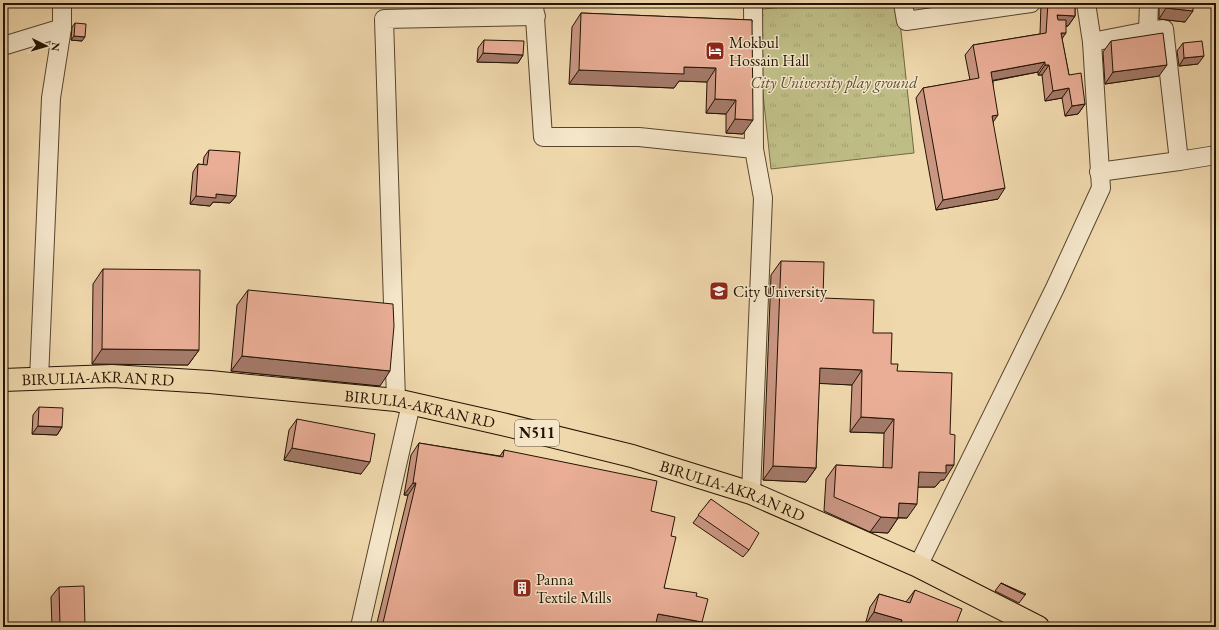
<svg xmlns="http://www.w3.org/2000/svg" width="1219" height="630" font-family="'EB Garamond',serif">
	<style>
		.grass { fill: url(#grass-tufts); stroke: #726844 }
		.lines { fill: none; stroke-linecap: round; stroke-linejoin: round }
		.minor-casing { stroke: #57442d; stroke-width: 20 }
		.highway-casing { stroke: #241302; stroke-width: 24 }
		.minor { stroke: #f5e6ca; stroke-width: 18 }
		.highway { stroke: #f0d8ad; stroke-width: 22 }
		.wall { fill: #c99682; stroke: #241302 }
		.shaded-wall { fill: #a47a6a; stroke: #241302 }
		.building { fill: #eaae97; stroke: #241302 }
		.labels { text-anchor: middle; stroke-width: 3; stroke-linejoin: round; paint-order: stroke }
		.shield { fill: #f5e6ca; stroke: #63523e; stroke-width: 1 }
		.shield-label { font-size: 15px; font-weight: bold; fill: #241302 }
		.poi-label { font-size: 16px; fill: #241302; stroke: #f5e6ca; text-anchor: start }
		.park-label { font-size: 16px; font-style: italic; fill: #5a4e30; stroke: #f5e6ca }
		.street-label { font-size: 16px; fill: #241302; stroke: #f5e6ca }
	</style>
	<defs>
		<pattern id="grass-tufts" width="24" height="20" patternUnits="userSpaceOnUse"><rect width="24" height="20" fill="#bfbd86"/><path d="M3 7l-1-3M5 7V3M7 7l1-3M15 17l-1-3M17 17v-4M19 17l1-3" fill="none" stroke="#a4a272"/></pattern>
	</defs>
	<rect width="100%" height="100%" fill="#f0d8ad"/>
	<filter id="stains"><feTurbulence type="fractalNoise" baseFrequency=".005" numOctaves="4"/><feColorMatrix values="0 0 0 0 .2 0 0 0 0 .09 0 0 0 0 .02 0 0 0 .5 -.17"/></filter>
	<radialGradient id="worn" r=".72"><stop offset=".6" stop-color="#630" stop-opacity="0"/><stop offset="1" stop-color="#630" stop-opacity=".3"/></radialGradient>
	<polygon class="grass" points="822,3 898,3 914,153 771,169 754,10"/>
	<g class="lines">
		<g class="minor-casing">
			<g id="minor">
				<polyline points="534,3 543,137 639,137 754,149 763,198 751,493"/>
				<polyline points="753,3 754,149"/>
				<polyline points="903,3 906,21 1031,3"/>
				<polyline points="1148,31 1149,3"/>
				<polyline points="1092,42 1148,31 1164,29 1179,161 1099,172"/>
				<polyline points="3,46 62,28"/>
				<polyline points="1179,161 1216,155"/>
				<polyline points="39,379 51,98 62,28 62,3"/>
				<polyline points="396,400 384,19 536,16"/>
				<polyline points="918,566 1055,288 1101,188 1092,42 1086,3"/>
				<polyline points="360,627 411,404"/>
			</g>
		</g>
		<g class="highway-casing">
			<g id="highway">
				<path id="s1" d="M3 380 112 376 210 382 396 400 502 424 632 456 751 493 918 566 1038 627"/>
			</g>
		</g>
		<use href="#minor" class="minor"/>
		<use href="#highway" class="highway"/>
	</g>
	<g class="wall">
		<polygon points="1042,3 1075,3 1075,16 1068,26 1066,26 1062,39 1069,75 1085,104 1078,114 1065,116 1062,98 1045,101 1042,75 1038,75 1038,72 993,81 993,123 998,199 936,210 916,98 923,88 970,80 965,55 973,45 1040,34 1041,4"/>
		<polygon points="1159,3 1193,3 1185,22 1159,19"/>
		<polygon points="581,13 752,20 743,134 726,133 726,114 706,113 707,82 679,81 674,88 569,84 572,27"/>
		<polygon points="75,23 82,41 71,40 72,27"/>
		<polygon points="484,40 523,55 518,63 477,62 478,48"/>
		<polygon points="1111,41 1159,76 1105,84 1103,52"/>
		<polygon points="1183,43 1198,64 1179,66 1177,51"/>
		<polygon points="209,150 236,196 230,203 213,202 210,206 190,204 193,172 198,164 203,165 204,157"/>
		<polygon points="781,261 823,298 873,333 891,364 897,371 944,480 941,480 935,487 918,487 907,518 898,518 888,533 870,532 824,511 826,479 836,465 883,468 884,433 850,432 852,385 819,383 816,468 806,482 763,480 771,275"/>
		<polygon points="103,269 199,350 188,365 92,364 93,284"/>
		<polygon points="248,290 380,386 231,371 237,305"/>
		<polygon points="39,407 62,427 57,435 32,434 33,415"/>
		<polygon points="297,419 361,474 284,460 289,430"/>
		<polygon points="419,443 500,456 504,450 651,511 671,536 664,588 696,596 699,627 376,627 408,495 404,495 411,455"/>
		<polygon points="711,499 749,550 743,557 693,523"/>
		<polygon points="1001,583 1025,595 1019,603 995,591"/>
		<polygon points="59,587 85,627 52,627 51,597"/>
		<polygon points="915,590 955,627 871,627 865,625 870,607 879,594 906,602"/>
	</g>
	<g class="shaded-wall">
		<polygon points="1166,8 1193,11 1185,22 1159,19"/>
		<polygon points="1057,15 1075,16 1068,26 1050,25"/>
		<polygon points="1061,33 1066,33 1059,43"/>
		<polygon points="74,36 85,37 82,41 71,40"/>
		<polygon points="483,53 523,55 518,63 477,62"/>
		<polygon points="1204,56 1198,64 1179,66 1184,58"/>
		<polygon points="1045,62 1038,72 984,82 991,72"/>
		<polygon points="1045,65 1049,65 1042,75 1038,75"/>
		<polygon points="1167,65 1159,76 1105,84 1113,72"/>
		<polygon points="684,67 716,68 707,82 679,81 674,88 569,84 579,70"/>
		<polygon points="1069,88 1062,98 1045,101 1053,91"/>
		<polygon points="715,99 736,100 726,114 706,113"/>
		<polygon points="1085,104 1078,114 1065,116 1072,106"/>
		<polygon points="998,115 991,125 992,116"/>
		<polygon points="735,119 753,120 743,134 726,133"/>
		<polygon points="1005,188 998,199 936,210 943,200"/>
		<polygon points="216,194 236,196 230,203 213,202 210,206 190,204 196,196"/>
		<polygon points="102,349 199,350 188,365 92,364"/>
		<polygon points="242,356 390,371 380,386 231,371"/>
		<polygon points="820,368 862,370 852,385 810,383"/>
		<polygon points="861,417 894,419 884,433 850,432"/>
		<polygon points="38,426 62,427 57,435 32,434"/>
		<polygon points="292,448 370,462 361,474 284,460"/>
		<polygon points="946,465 954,465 944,480 941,480 935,487 909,487 919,472"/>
		<polygon points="773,466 816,468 806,482 763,480"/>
		<polygon points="413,483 416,483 408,495 404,495"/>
		<polygon points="899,503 917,504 907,518 888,517"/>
		<polygon points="881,517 898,518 888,533 870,532"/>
		<polygon points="874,612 902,620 898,627 871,627 865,625"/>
		<polygon points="658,614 702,622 699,627 655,627 649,626"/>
		<polygon points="67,625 66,627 59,627 60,626"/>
	</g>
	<g class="building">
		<polygon points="1048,3 1055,3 1055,4 1055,3 1075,3 1075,16 1057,15 1058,20 1066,20 1066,33 1061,33 1069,75 1081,73 1085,104 1072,106 1069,88 1053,91 1049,65 1045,65 1045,62 991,72 998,115 992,116 1005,188 943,200 923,88 979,78 973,45 1046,33"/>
		<polygon points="1166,3 1193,3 1193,11 1166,8"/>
		<polygon points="581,13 752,20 753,120 735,119 736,100 715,99 716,68 684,67 684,74 579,70"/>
		<polygon points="75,23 86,24 85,37 74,36"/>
		<polygon points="1163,33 1167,65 1113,72 1111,41"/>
		<polygon points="484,40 524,41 523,55 483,53"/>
		<polygon points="1202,41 1204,56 1184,58 1183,43"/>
		<polygon points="209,150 240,152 236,196 216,194 216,198 196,196 198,164 207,165"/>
		<polygon points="781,261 824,262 823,298 874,300 873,333 892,333 891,364 898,364 897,371 952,373 950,434 955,435 954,465 946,465 946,473 919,472 917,504 899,503 898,518 881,517 834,497 836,465 892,468 894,419 861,417 862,370 820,368 816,468 773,466"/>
		<polygon points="103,269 200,270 199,350 102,349"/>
		<polygon points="248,290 393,304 394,326 390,371 242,356"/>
		<polygon points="39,407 63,408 62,427 38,426"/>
		<polygon points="297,419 375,434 370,462 292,448"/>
		<polygon points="419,443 503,457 504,450 657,481 651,511 675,517 671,536 676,537 664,588 697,593 696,596 708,599 702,622 658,614 655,627 382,627 416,483 413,483"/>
		<polygon points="711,499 759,533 749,550 698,515"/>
		<polygon points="1001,583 1026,594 1025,595"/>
		<polygon points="84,586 85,627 67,627 67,625 60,626 59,587"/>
		<polygon points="915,590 962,609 955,627 900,627 902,620 874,612 879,594 910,603"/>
	</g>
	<defs>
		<g id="hotel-square" transform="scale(1)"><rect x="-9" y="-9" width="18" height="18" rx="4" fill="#8f2418" stroke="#f5e6ca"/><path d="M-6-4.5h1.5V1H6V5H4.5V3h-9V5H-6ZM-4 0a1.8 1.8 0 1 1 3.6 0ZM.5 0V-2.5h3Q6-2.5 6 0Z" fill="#fff"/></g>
		<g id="university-square" transform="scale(1)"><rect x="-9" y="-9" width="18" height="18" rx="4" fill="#8f2418" stroke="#f5e6ca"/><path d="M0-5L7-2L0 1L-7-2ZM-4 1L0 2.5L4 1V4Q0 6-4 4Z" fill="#fff"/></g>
		<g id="building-square" transform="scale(1)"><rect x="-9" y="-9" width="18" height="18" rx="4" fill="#8f2418" stroke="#f5e6ca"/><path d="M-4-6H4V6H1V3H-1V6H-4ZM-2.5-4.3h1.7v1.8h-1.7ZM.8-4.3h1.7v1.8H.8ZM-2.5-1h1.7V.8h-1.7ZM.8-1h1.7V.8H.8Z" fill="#fff"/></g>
	</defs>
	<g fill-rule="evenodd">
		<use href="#hotel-square" x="715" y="51"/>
		<use href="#university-square" x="719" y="291"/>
		<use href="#building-square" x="522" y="588"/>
	</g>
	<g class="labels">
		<rect class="shield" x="515" y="420" width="44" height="26" rx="3"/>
		<g class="shield-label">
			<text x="537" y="438">N511</text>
		</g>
		<g class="poi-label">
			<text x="729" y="48">Mokbul<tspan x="729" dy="18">Hossain Hall</tspan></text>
			<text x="733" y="297">City University</text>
			<text x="536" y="585">Panna<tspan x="536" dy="18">Textile Mills</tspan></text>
		</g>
		<g class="park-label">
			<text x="834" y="88">City University play ground</text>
		</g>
		<g class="street-label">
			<text dy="6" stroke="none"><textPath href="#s1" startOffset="95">BIRULIA-AKRAN RD</textPath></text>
			<text dy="6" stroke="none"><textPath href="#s1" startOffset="419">BIRULIA-AKRAN RD</textPath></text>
			<text dy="6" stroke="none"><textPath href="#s1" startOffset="743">BIRULIA-AKRAN RD</textPath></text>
		</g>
	</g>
	<rect width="1219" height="630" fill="none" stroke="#f0d8ad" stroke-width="16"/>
	<rect x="4" y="4" width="1211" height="622" fill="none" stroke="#241302" stroke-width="2"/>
	<rect x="8" y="8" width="1203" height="614" fill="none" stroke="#241302"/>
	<g transform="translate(46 46) rotate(95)" stroke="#f5e6ca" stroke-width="3" paint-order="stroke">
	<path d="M0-3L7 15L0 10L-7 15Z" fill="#241302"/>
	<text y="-6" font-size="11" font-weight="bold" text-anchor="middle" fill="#241302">N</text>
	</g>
	<rect width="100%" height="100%" filter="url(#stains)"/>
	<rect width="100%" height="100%" fill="url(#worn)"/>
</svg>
